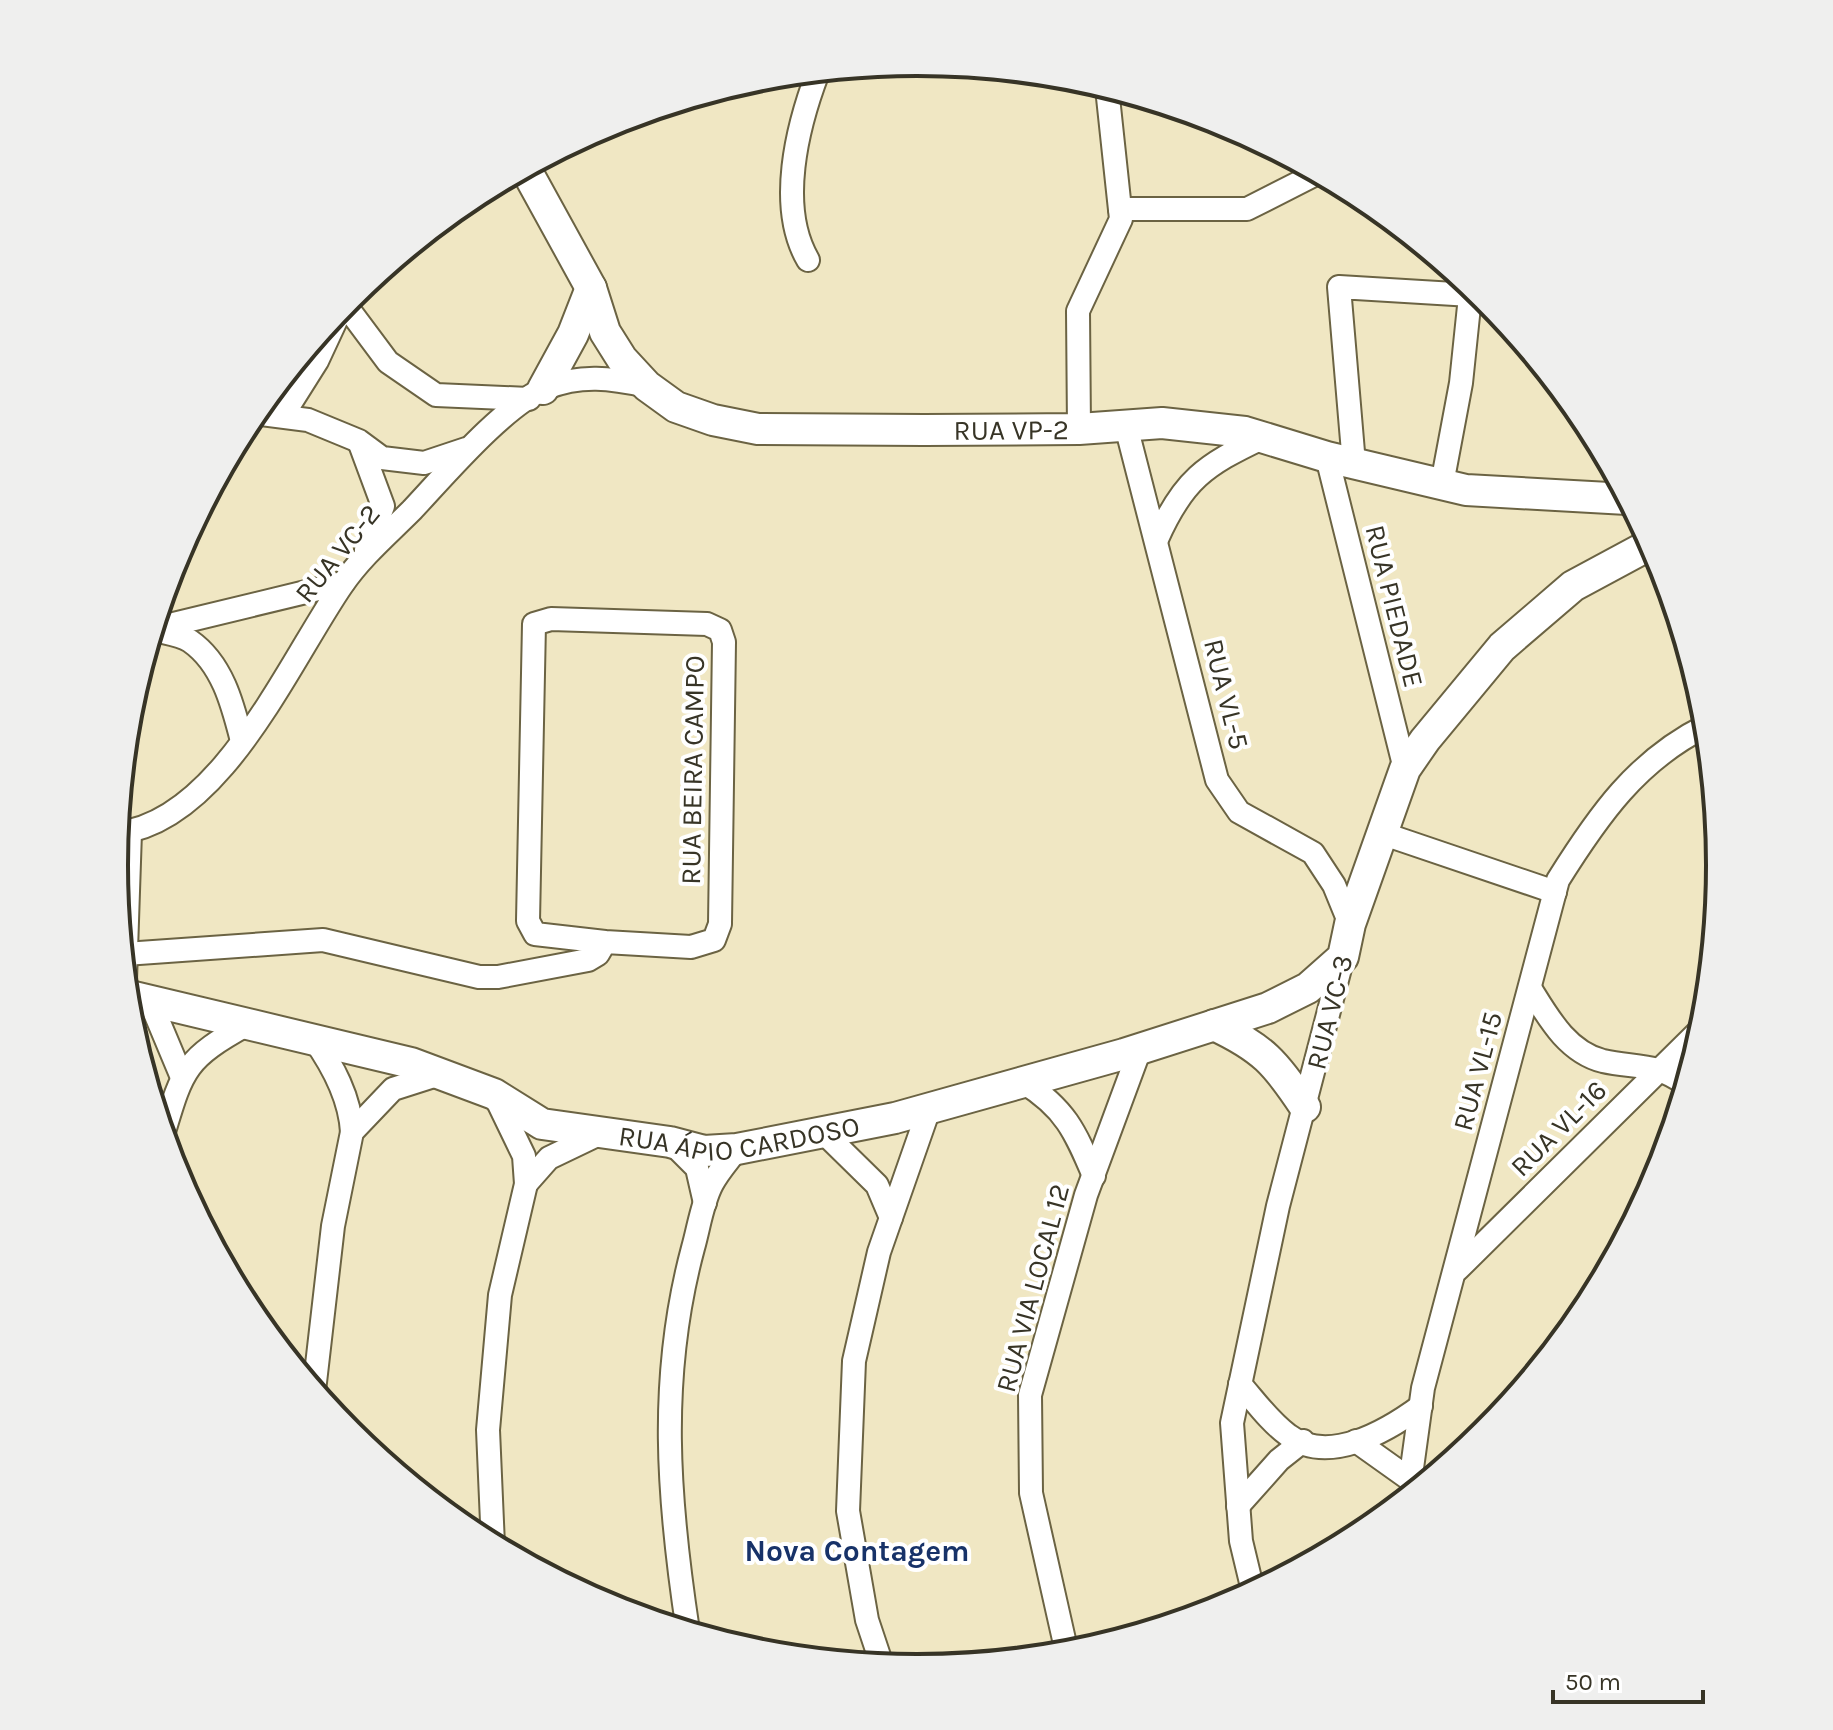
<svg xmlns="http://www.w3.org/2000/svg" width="1833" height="1730" font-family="Karla,sans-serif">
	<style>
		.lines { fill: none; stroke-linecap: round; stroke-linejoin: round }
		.street-casing { stroke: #6b6343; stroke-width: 26 }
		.secondary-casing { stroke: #6b6343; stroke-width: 34 }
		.street { stroke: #fff; stroke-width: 22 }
		.secondary { stroke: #fff; stroke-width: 30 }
		.labels { text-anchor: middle; stroke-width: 8; stroke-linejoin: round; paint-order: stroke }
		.street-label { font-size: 28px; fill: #373426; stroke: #fff }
		.neighbourhood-label { font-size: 30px; font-weight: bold; fill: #173268; stroke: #fff }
		.rim { fill: none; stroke: #373426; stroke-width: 4 }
	</style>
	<rect width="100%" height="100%" fill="#f0e7c3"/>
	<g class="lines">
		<g class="street-casing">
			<g id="street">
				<polyline points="1120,209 1247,209 1318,173"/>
				<path d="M808 260C777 207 797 127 818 72"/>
				<polyline points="253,413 308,420 359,441 382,458 424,463 466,449"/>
				<polyline points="283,415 317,361 344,303 388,362 436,395 529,399"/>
				<polyline points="1126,426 1217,780 1239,812 1313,853 1334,885 1350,924"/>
				<polyline points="1079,429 1078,311 1121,219 1107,88"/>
				<polyline points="360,444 383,506 366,550"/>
				<polyline points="1327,457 1405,769"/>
				<polyline points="1354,464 1339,287 1471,295"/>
				<polyline points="1442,484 1461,383 1471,287"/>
				<path d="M1157 539C1183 480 1205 465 1262 438"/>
				<polyline points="153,629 343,583"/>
				<path d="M154 630C165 633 181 635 190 641 223 664 233 706 242 741"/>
				<path d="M117 833C220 823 289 662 342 585 361 557 388 534 412 510 444 476 504 405 546 388 581 374 611 378 647 386"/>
				<polyline points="1384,834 1555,892"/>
				<polyline points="125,954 323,940 479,977 498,977 588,960 598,954 605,942 691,947 714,940 720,924 724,642 720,630 707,624 551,619 534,624 528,921 535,934 605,942"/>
				<polyline points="125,980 130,832"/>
				<path d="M1530 988C1548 1017 1567 1052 1603 1061 1634 1068 1658 1063 1685 1084"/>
				<polyline points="150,1001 181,1075"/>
				<path d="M313 1038C333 1066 350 1097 352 1132"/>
				<path d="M1023 1082C1065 1108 1075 1131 1094 1176"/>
				<polyline points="823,1132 877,1185 891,1218"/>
				<path d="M163 1135C183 1068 185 1059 248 1024"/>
				<polyline points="674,1145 697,1168 705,1203"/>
				<polyline points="526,1184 549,1158 599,1134"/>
				<polyline points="1458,1269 1702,1028"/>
				<path d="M1240 1384C1255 1401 1269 1421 1288 1435 1328 1466 1387 1431 1421 1406"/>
				<polyline points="314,1391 333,1226 352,1132 393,1089 443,1073"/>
				<polyline points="1356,1441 1415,1483"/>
				<path d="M1416 1489 1412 1468 1423 1388 1558 880C1598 816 1637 760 1706 726"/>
				<polyline points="1238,1506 1279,1460 1303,1441"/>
				<polyline points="493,1545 488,1430 500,1295 526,1184 524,1156 495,1096"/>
				<polyline points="1253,1591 1241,1541 1232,1423 1278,1206 1343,957"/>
				<path d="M688 1631C668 1500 658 1378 693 1248 699 1227 702 1203 712 1184 718 1172 729 1160 737 1149"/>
				<polyline points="1067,1653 1031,1493 1030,1395 1086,1195 1140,1049"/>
				<polyline points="882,1665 867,1620 848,1511 854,1361 879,1252 929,1109"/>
			</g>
		</g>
		<g class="secondary-casing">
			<g id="secondary">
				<path id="s1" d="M525 168 591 288 605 332 622 359 647 386 676 407 713 420 758 429 924 430 1079 429 1162 423 1245 432 1327 457 1466 490 1627 499"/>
				<polyline points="543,389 573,334 591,288"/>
				<path id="s2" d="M126 995 411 1063 494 1094 542 1124 670 1142 704 1151 737 1149 895 1118 1124 1054 1268 1008 1308 988 1343 957 1350 924 1405 769 1425 740 1502 647 1573 586 1651 544"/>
				<path d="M1214 1025C1263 1048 1276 1063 1305 1107"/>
			</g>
		</g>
		<use href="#street" class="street"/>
		<use href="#secondary" class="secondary"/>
	</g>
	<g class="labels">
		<g class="street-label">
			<text dy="10" stroke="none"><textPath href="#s1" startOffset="626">RUA VP-2</textPath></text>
			<text transform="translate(337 553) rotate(-51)" y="10">RUA VC-2</text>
			<text transform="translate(1395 606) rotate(76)" y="10">RUA PIEDADE</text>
			<text transform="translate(1227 694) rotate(76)" y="10">RUA VL-5</text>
			<text transform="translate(692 770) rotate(-89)" y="10">RUA BEIRA CAMPO</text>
			<text transform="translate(1329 1012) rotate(-76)" y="10">RUA VC-3</text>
			<text transform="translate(1477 1071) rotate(-75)" y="10">RUA VL-15</text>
			<text dy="10" stroke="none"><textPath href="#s2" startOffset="638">RUA ÁPIO CARDOSO</textPath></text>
			<text transform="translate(1558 1128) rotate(-45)" y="10">RUA VL-16</text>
			<text transform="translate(1032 1288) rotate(-75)" y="10">RUA VIA LOCAL 12</text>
		</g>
		<g class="neighbourhood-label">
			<text x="857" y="1561">Nova Contagem</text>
		</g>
	</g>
	<path d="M0 0H1833V1730H0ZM128 865a789 789 0 1 1 1578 0a789 789 0 1 1-1578 0Z" fill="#efefee" fill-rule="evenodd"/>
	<path class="rim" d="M128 865a789 789 0 1 1 1578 0a789 789 0 1 1-1578 0Z"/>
	<path d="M1553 1690v12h150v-12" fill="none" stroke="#373426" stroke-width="4"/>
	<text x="1565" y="1690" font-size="24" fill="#373426" stroke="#ffffff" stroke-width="6" paint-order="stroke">50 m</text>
</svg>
